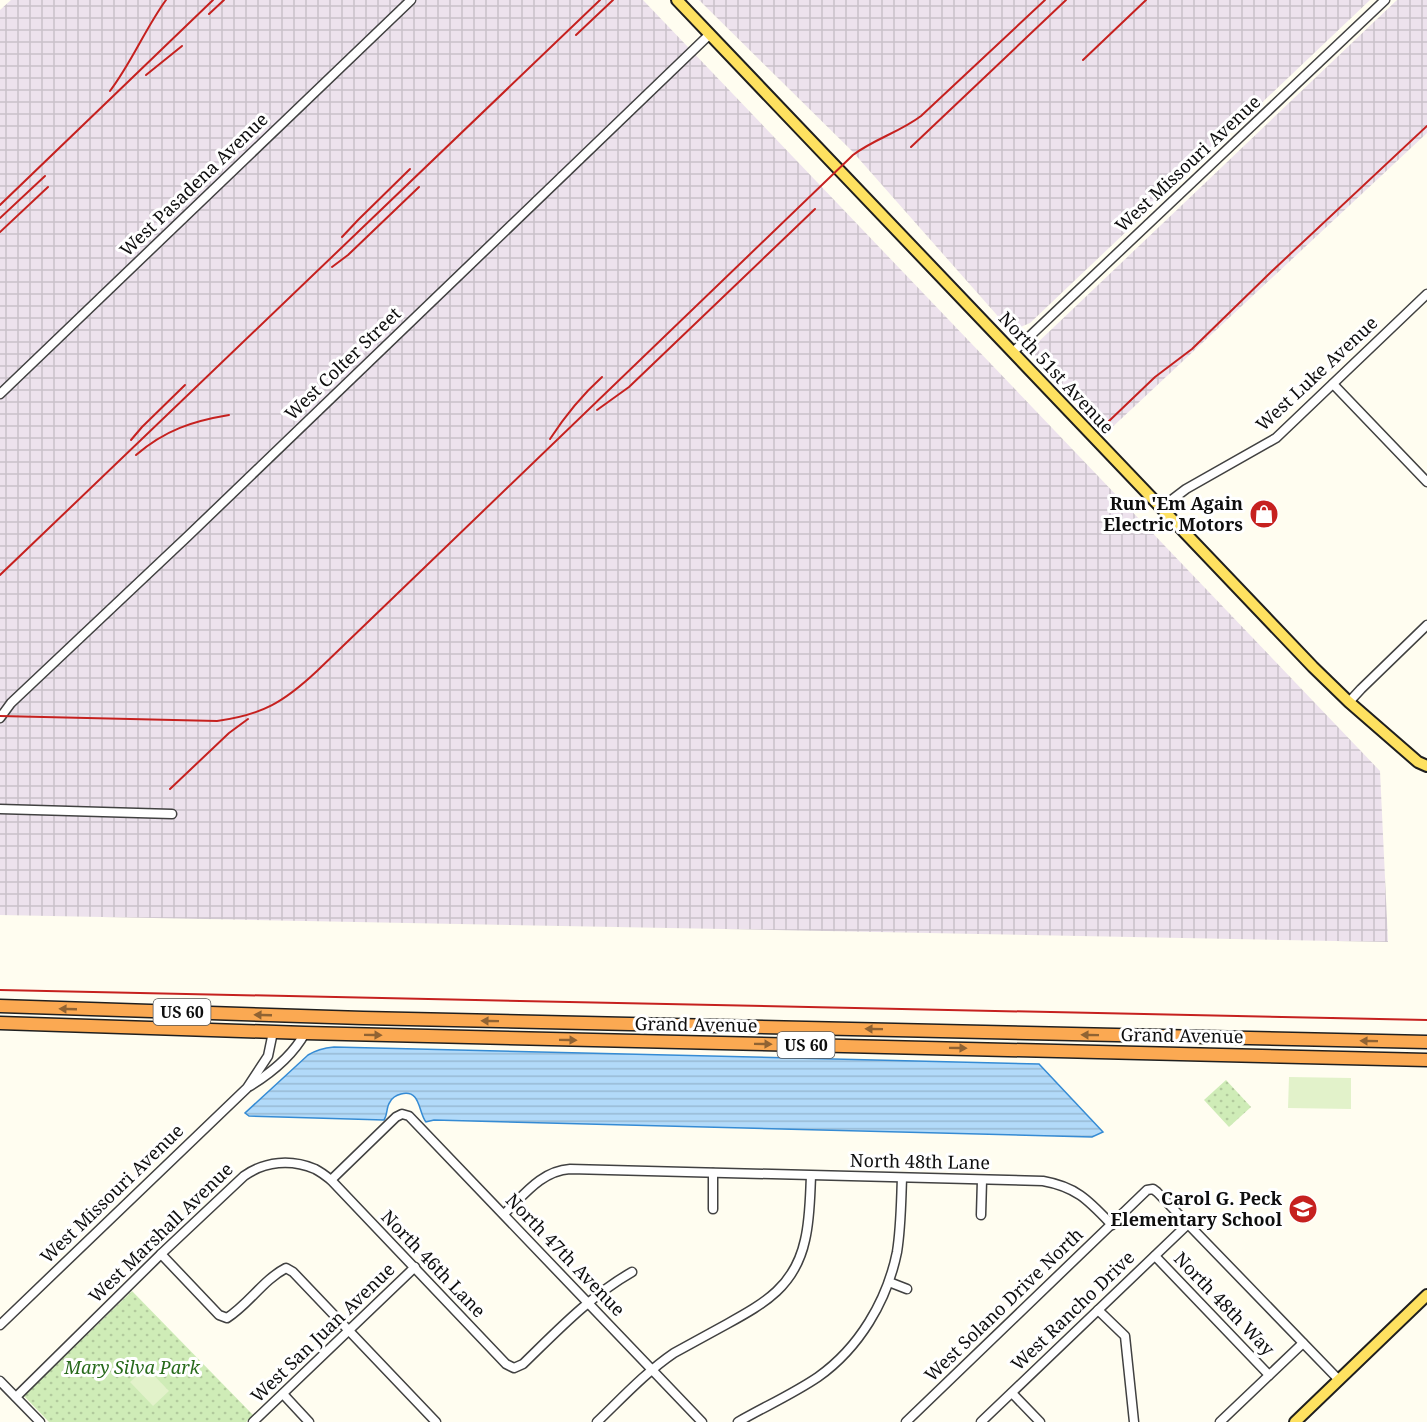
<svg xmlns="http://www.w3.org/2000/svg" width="1427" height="1422" font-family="'Noto Serif',serif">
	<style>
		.industrial { fill: url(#industrial-grid) }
		.park { fill: url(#park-dots) }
		.pitch { fill: #e2f2ca }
		.water { fill: url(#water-rules); stroke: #358bd4; stroke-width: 1.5 }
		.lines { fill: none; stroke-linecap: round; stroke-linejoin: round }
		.minor-casing { stroke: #414141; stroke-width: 11 }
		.major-casing { stroke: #1f1f1f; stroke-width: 14 }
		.highway-casing { stroke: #1f1f1f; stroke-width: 15 }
		.minor { stroke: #fff; stroke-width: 8 }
		.major { stroke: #fee160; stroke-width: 10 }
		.highway { stroke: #fba952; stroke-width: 12 }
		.rail { stroke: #c6211f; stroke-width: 2 }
		.oneway { fill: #906333 }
		.labels { text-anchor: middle; stroke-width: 6; stroke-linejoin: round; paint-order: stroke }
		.shield { fill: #fff; stroke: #565656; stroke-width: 1.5 }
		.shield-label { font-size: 16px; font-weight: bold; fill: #0e0e0e }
		.street-label { font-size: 18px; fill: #0e0e0e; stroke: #fff }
		.poi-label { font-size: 18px; font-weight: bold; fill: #0e0e0e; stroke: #fff; text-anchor: end }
		.park-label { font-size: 18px; font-style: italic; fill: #276a1b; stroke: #fff }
	</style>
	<defs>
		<pattern id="industrial-grid" width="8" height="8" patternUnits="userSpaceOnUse" patternTransform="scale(1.5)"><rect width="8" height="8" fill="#ede2ed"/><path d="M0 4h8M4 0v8" fill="none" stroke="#cac1ca"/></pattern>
		<pattern id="park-dots" width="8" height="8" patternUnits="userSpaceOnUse" patternTransform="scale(1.5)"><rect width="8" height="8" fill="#cfecb7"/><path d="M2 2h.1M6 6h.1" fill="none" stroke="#b1c99c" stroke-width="1.8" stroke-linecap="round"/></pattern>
		<pattern id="water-rules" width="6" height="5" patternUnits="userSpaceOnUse" patternTransform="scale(1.5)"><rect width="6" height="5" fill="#b2daf9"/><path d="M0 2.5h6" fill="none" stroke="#98bad4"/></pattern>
	</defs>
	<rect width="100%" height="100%" fill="#fffdf0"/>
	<g class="industrial">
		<polygon points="11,0 643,0 1380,771 1388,942 0,915 0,10"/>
		<polygon points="699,0 1370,0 1030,323 1011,331 852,151"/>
		<polygon points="1397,0 1427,0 1427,133 1106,433 1032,356 1033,347"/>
	</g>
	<g class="park">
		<polygon points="1226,1080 1251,1107 1229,1127 1204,1100"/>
		<polygon points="132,1291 253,1415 246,1422 49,1422 24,1396"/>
	</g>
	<g class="pitch">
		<polygon points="1289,1077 1351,1078 1351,1109 1288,1108"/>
		<polygon points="146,1367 169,1391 153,1406 130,1382"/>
	</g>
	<path class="water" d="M334 1047 1039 1064 1103 1132 1092 1137 434 1120 426 1122C418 1112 421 1089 401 1094 397 1095 392 1098 390 1102 386 1107 388 1114 384 1120L249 1116 245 1113 308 1055C316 1050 324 1048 334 1047Z"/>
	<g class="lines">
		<g class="minor-casing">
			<g id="minor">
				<polyline points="1013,352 1385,0"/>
				<polyline points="1333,384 1427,482"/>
				<polyline points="0,394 411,0"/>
				<polyline points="1161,508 1186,489 1276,438 1427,294"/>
				<polyline points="1349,702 1361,689 1427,625"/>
				<polyline points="0,718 11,703 188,536 710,34"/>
				<polyline points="0,809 172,814"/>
				<path d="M250 1086C271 1073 293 1055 305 1033"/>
				<polyline points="331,1180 396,1117 402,1114 409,1116 702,1422"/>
				<polyline points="713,1209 713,1173"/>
				<path d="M504 1214C524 1195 541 1171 570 1169L1043 1181C1077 1187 1089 1201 1112 1225"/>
				<polyline points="981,1215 982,1180"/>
				<path d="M161 1254 219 1315 227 1318C249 1304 263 1280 286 1268L293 1272 436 1422"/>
				<polyline points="1155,1256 1269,1375"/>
				<polyline points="889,1282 907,1289"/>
				<polyline points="1098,1310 1125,1336 1134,1422"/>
				<polyline points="0,1325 247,1088 268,1056 273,1032"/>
				<polyline points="0,1381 40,1422"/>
				<polyline points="1012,1393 1040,1422"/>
				<polyline points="283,1394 309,1422"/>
				<path d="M16 1397 161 1254 244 1176C265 1161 291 1159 315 1169 321 1172 326 1176 331 1180L506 1364 514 1368 523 1364C557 1331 590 1296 632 1272"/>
				<polyline points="253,1422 415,1267"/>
				<path d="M597 1422C622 1398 646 1372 674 1353 692 1343 709 1334 727 1324 765 1303 795 1286 805 1240 810 1219 810 1197 811 1176"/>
				<path d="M738 1422C764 1407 793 1394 818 1377 859 1348 887 1301 897 1252 901 1227 901 1203 902 1178"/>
				<polyline points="906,1422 1147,1190 1153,1189 1157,1192 1339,1380"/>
				<polyline points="981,1422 1188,1224"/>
				<polyline points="1220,1422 1303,1343"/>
			</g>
		</g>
		<g class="major-casing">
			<g id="major">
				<polyline points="677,0 1313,667 1349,702 1418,762 1427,766"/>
				<polyline points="1295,1422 1427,1295"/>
			</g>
		</g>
		<g class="highway-casing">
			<g id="highway">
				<polyline points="0,1006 363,1018 1427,1042"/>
				<polyline points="0,1023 305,1033 1427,1060"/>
			</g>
		</g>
		<use href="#minor" class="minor"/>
		<use href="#major" class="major"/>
		<use href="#highway" class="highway"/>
		<g class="rail">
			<polyline points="209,14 224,0"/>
			<polyline points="576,35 613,0"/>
			<polyline points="1083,60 1146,0"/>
			<polyline points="146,75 182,46"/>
			<path d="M110 91C132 62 145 29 166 0"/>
			<polyline points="911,147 1066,0"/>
			<polyline points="0,205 213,0"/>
			<polyline points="0,218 45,176"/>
			<polyline points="0,232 48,187"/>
			<polyline points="342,237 358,220 410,169"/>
			<polyline points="332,267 348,255 419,187"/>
			<polyline points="597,410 629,387 815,209"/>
			<polyline points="1108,422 1155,377 1192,349 1271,272 1427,126"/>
			<path d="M550 439C565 416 581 396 602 377"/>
			<polyline points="131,440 142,427 185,385"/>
			<path d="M136 455C165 430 193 421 229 415"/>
			<polyline points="0,575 600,0"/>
			<path d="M0 716 217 721C262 715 284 702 317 671L853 155C874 139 900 132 921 116L1045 0"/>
			<polyline points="170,789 229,733 248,719"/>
			<polyline points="0,990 1427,1020"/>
		</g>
	</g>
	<defs><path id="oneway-solid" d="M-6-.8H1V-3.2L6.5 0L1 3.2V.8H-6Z" transform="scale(1.5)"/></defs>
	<g class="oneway">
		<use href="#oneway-solid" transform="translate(68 1009) rotate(-178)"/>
		<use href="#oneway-solid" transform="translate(263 1015) rotate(-178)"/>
		<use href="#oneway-solid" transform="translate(490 1021) rotate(-179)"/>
		<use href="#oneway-solid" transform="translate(874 1029) rotate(-179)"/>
		<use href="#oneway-solid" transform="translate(373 1035) rotate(1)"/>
		<use href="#oneway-solid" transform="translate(1090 1035) rotate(-179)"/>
		<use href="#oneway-solid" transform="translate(568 1040) rotate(1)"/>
		<use href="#oneway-solid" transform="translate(1369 1041) rotate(-179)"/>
		<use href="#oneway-solid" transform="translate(763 1044) rotate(1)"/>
		<use href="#oneway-solid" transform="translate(958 1048) rotate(1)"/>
	</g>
	<defs>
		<g id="shop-disc" transform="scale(1.5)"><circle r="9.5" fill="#c6211f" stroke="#fff"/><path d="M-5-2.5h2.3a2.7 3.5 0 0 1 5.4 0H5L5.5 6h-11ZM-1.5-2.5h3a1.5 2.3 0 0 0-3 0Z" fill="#fff"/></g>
		<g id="school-disc" transform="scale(1.5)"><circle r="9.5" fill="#c6211f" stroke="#fff"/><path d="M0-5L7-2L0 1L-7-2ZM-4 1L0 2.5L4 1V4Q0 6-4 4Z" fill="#fff"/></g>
	</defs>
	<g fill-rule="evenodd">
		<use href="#shop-disc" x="1264" y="514"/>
		<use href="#school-disc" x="1303" y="1209"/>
	</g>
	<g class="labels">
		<g class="shield">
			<rect x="153.5" y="999" width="57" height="26" rx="4.5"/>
			<rect x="777.5" y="1032" width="57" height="26" rx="4.5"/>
		</g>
		<g class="shield-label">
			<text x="182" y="1018">US 60</text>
			<text x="806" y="1051">US 60</text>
		</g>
		<g class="street-label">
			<text transform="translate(1188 164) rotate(-43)" y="6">West Missouri Avenue</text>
			<text transform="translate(194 185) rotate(-44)" y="6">West Pasadena Avenue</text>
			<text transform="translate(343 364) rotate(-44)" y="6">West Colter Street</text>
			<text transform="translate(1056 373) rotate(47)" y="6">North 51st Avenue</text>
			<text transform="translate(1317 374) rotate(-43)" y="6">West Luke Avenue</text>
			<text transform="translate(696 1025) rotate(1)" y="6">Grand Avenue</text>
			<text transform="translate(1182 1036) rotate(1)" y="6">Grand Avenue</text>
			<text transform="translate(920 1162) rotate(1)" y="6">North 48th Lane</text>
			<text transform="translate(112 1194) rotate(-44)" y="6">West Missouri Avenue</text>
			<text transform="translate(161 1233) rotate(-44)" y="6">West Marshall Avenue</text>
			<text transform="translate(565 1255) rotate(46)" y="6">North 47th Avenue</text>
			<text transform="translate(433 1264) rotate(46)" y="6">North 46th Lane</text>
			<text transform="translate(1224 1304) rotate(46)" y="6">North 48th Way</text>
			<text transform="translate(1004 1305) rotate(-44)" y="6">West Solano Drive North</text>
			<text transform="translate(1073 1311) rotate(-44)" y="6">West Rancho Drive</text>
			<text transform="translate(323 1333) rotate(-44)" y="6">West San Juan Avenue</text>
		</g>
		<g class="poi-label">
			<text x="1243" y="510">Run 'Em Again<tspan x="1243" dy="21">Electric Motors</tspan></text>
			<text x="1282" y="1205">Carol G. Peck<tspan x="1282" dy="21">Elementary School</tspan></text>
		</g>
		<g class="park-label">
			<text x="132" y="1374">Mary Silva Park</text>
		</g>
	</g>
</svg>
